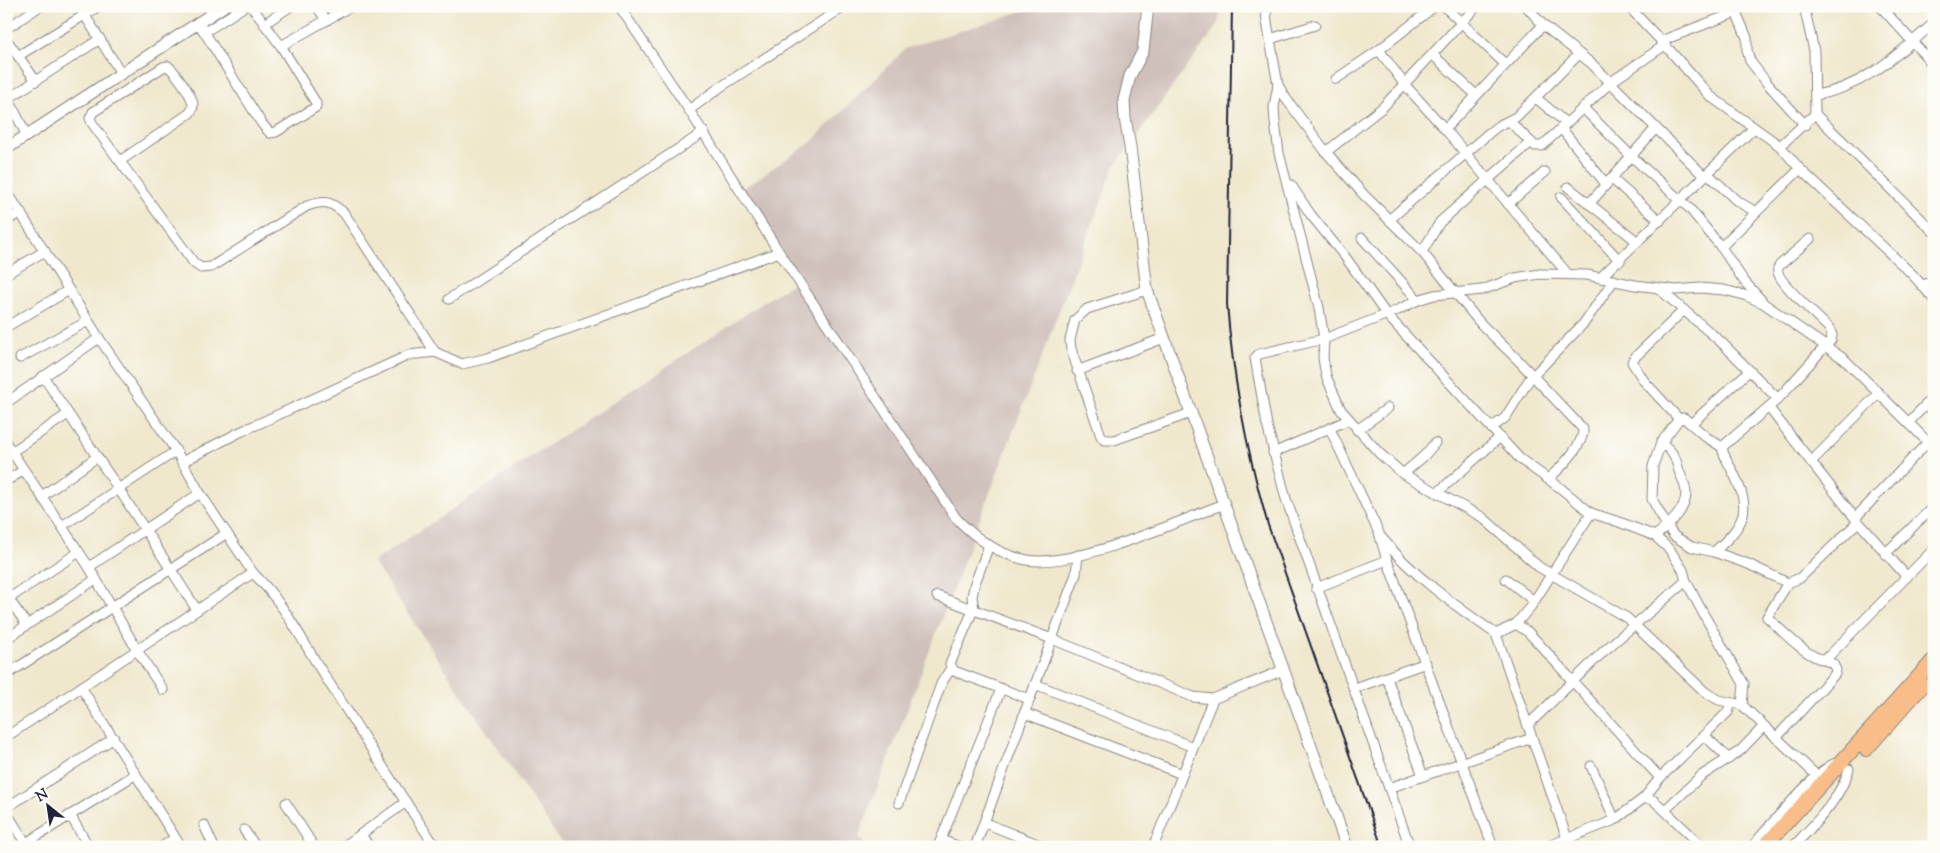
<svg xmlns="http://www.w3.org/2000/svg" width="1940" height="853" font-family="'Sorts Mill Goudy',serif">
	<style>
		.industrial { fill: #cfc0ba }
		.lines { fill: none; stroke-linecap: round; stroke-linejoin: round }
		.minor-casing { stroke: #888584; stroke-width: 11 }
		.tertiary-casing { stroke: #888584; stroke-width: 13 }
		.primary-casing { stroke: #888584; stroke-width: 16 }
		.minor { stroke: #fff; stroke-width: 9 }
		.tertiary { stroke: #fff; stroke-width: 11 }
		.primary { stroke: #f8bd89; stroke-width: 14 }
		.rail { stroke: #22223b; stroke-width: 2 }
	</style>
	<rect width="100%" height="100%" fill="#fdfcf7"/>
	<filter id="ink" filterUnits="userSpaceOnUse"><feTurbulence type="fractalNoise" baseFrequency=".02" numOctaves="2"/><feDisplacementMap in="SourceGraphic" scale="10" xChannelSelector="R" yChannelSelector="G"/><feConvolveMatrix kernelMatrix="1 2 1 2 8 2 1 2 1" color-interpolation-filters="sRGB"/></filter>
	<filter id="wash" filterUnits="userSpaceOnUse"><feTurbulence type="fractalNoise" baseFrequency=".0096" numOctaves="4" result="noise"/><feDisplacementMap in="SourceGraphic" scale="20" xChannelSelector="R" yChannelSelector="G"/><feGaussianBlur stdDeviation="1.12" result="paint"/><feColorMatrix in="noise" values="0 0 0 0 0 0 0 0 0 0 0 0 0 0 0 0 0 1.4 0 .05"/><feComposite in="paint" operator="in"/></filter>
	<g filter="url(#wash)">
		<rect width="100%" height="100%" fill="#efe8cd"/>
		<polygon class="industrial" points="1039,6 1220,6 1219,23 1114,167 859,836 866,847 564,847 373,562 800,278 742,189 810,143 906,48"/>
	</g>
	<g filter="url(#ink)">
		<g class="lines">
			<g class="minor-casing">
				<g id="minor">
					<polyline points="79,6 121,73"/>
					<polyline points="251,6 281,46 351,6"/>
					<polyline points="317,6 326,21"/>
					<path d="M619 6 689 110 779 252 956 518C975 538 1000 555 1027 560 1076 568 1176 522 1224 504"/>
					<path d="M1267 6 1266 11 1267 22 1278 85 1287 100 1326 152 1364 195 1422 252 1481 324 1518 360 1583 429C1584 445 1560 469 1548 479"/>
					<polyline points="1444,6 1505,64"/>
					<polyline points="1526,6 1543,25 1592,64 1704,176"/>
					<polyline points="1628,6 1665,45 1710,96 1780,146 1800,169 1912,274 1934,299"/>
					<polyline points="1880,6 1930,61 1934,69"/>
					<polyline points="1736,12 1747,38 1747,50 1750,61 1767,83 1805,125"/>
					<polyline points="198,22 262,124 270,133 276,132 316,107 316,103 281,46"/>
					<polyline points="264,24 291,6"/>
					<polyline points="6,29 40,6"/>
					<polyline points="205,32 245,6"/>
					<polyline points="6,39 36,81"/>
					<polyline points="1270,39 1315,25"/>
					<polyline points="1661,41 1729,15 1745,6"/>
					<polyline points="1379,50 1405,85 1445,129 1567,273"/>
					<polyline points="1433,55 1476,95"/>
					<polyline points="18,56 99,6"/>
					<polyline points="1336,79 1379,50 1435,6"/>
					<polyline points="1278,85 1274,107 1275,122 1279,153 1319,308 1324,339 1323,358 1326,376 1341,410 1379,453 1403,474 1482,517 1539,567 1627,618 1705,692 1719,700 1742,705"/>
					<polyline points="6,94 27,136"/>
					<path d="M1816 95C1865 87 1898 54 1934 23"/>
					<polyline points="1536,98 1566,123"/>
					<polyline points="6,100 100,39"/>
					<polyline points="1583,108 1631,156 1690,209 1721,247 1744,281 1762,301"/>
					<polyline points="689,110 719,88 845,6"/>
					<polyline points="1815,114 1934,232"/>
					<polyline points="1509,121 1535,146 1542,146 1611,82 1665,45"/>
					<polyline points="1561,128 1606,184"/>
					<polyline points="1445,129 1543,25"/>
					<polyline points="1780,146 1815,114 1814,51 1804,6"/>
					<polyline points="1326,152 1383,107 1477,6"/>
					<path d="M120 161 190 113C192 110 193 108 193 105 193 96 175 72 168 66L163 67 93 112 90 118 92 123 194 263 201 268 211 267 307 206C325 200 330 201 344 213L435 352"/>
					<polyline points="1707,173 1737,201 1756,212"/>
					<polyline points="1611,178 1660,221"/>
					<polyline points="1291,185 1311,215 1346,258 1386,314 1520,459 1559,487 1591,513 1619,522 1655,536 1670,550 1683,570 1686,581 1704,615 1744,684 1742,705 1817,776"/>
					<polyline points="1568,187 1638,242"/>
					<polyline points="6,190 99,338 176,451 200,493 253,573 6,737"/>
					<polyline points="1561,197 1620,261"/>
					<polyline points="1508,204 1545,172"/>
					<polyline points="1589,204 1655,129"/>
					<polyline points="1389,220 1489,133 1498,126 1516,117 1579,54"/>
					<polyline points="6,221 21,212"/>
					<polyline points="1362,238 1418,300"/>
					<polyline points="1721,247 1800,169"/>
					<polyline points="1422,252 1440,222 1531,142"/>
					<polyline points="6,274 45,251"/>
					<polyline points="1600,278 1754,128"/>
					<polyline points="1923,285 1934,281"/>
					<polyline points="1658,288 1721,342 1778,399"/>
					<polyline points="1147,290 1087,309 1075,320 1070,340 1071,349 1101,436 1104,440 1114,440 1191,413"/>
					<polyline points="449,299 704,132"/>
					<polyline points="6,327 69,290"/>
					<polyline points="20,358 88,321"/>
					<polyline points="1077,371 1164,338"/>
					<polyline points="43,376 122,494 197,610"/>
					<polyline points="1533,376 1584,323 1614,280"/>
					<polyline points="6,403 99,338"/>
					<polyline points="1769,408 1855,518 1907,577"/>
					<polyline points="1679,419 1644,381 1632,362 1634,358 1684,310"/>
					<polyline points="1909,422 1934,396"/>
					<polyline points="1692,423 1749,371"/>
					<polyline points="1491,428 1505,418 1529,380"/>
					<polyline points="1330,429 1379,533 1387,560 1493,847"/>
					<polyline points="1357,430 1388,408"/>
					<polyline points="6,443 89,567 137,650 163,690"/>
					<polyline points="1722,447 1706,437 1684,418 1679,419 1661,443 1653,466 1652,499 1667,526 1674,536 1692,547 1714,552 1748,564 1788,583 1800,578 1858,522"/>
					<polyline points="13,451 68,414"/>
					<polyline points="1273,453 1348,420"/>
					<polyline points="182,462 238,433 409,355 435,352 462,364 488,358 779,252"/>
					<polyline points="1811,462 1879,393"/>
					<polyline points="1403,474 1424,456 1435,443"/>
					<polyline points="6,481 24,470"/>
					<polyline points="1437,493 1500,437"/>
					<polyline points="42,496 97,457"/>
					<polyline points="1855,518 1928,442"/>
					<polyline points="62,526 176,451"/>
					<path d="M1655 536C1668 526 1686 511 1686 493 1686 486 1682 478 1679 471 1676 458 1673 451 1661 443"/>
					<path d="M1382 538C1412 575 1457 607 1496 634L1570 847"/>
					<polyline points="989,545 974,586 972,597 974,608 950,664 954,671 1029,699"/>
					<path d="M1714 552C1746 523 1752 511 1733 472 1729 464 1723 455 1722 447L1778 399 1831 340 1832 335 1829 328C1819 318 1779 283 1778 272 1777 268 1778 268 1780 265L1810 239"/>
					<polyline points="1885,554 1934,506"/>
					<polyline points="89,567 200,493"/>
					<path d="M253 573C282 601 298 633 319 667 358 727 395 788 436 847"/>
					<polyline points="1506,579 1534,601"/>
					<path d="M1788 583 1767 617C1779 628 1804 654 1818 658 1823 660 1825 658 1829 656L1934 549"/>
					<polyline points="1316,588 1387,560"/>
					<polyline points="6,595 27,625"/>
					<polyline points="937,596 1052,639 1193,697 1213,699 1283,670"/>
					<polyline points="8,599 79,552"/>
					<polyline points="1516,624 1528,632 1541,646 1660,778"/>
					<polyline points="1496,634 1516,624 1531,606 1591,513"/>
					<polyline points="6,639 96,579"/>
					<polyline points="6,675 227,533"/>
					<polyline points="1387,678 1423,776"/>
					<polyline points="1035,684 1193,747"/>
					<polyline points="81,687 181,847"/>
					<polyline points="1355,688 1426,663"/>
					<polyline points="1024,713 1182,774"/>
					<polyline points="1528,725 1605,650 1686,581"/>
					<polyline points="1704,735 1729,759"/>
					<polyline points="1776,738 1835,674 1836,670 1833,664 1823,659"/>
					<polyline points="1591,766 1615,820"/>
					<polyline points="1389,788 1532,738"/>
					<polyline points="1644,798 1660,778 1728,712 1731,703"/>
					<polyline points="286,803 314,847"/>
					<polyline points="899,803 941,684 951,668"/>
					<polyline points="6,808 114,738"/>
					<polyline points="1665,810 1701,776 1740,751 1764,726"/>
					<polyline points="6,812 28,847"/>
					<polyline points="70,815 89,847"/>
					<polyline points="985,823 1045,847"/>
					<polyline points="204,825 214,847"/>
					<polyline points="244,830 256,847"/>
					<polyline points="361,834 369,847"/>
					<polyline points="941,840 960,847"/>
					<polyline points="26,843 136,774"/>
					<polyline points="162,847 175,838"/>
					<polyline points="343,847 406,802"/>
					<polyline points="938,847 1001,689"/>
					<polyline points="975,847 1076,574 1078,555"/>
					<polyline points="1153,847 1213,699"/>
					<polyline points="1410,847 1286,499 1267,425 1255,358 1259,354 1324,339 1398,310 1418,300 1434,295 1482,290 1515,278 1540,274 1587,275 1635,285 1676,290 1700,288 1724,290 1744,295 1763,303 1844,359 1934,448"/>
					<polyline points="1546,847 1615,820 1644,798 1653,800 1660,806 1703,847"/>
					<path d="M1752 847C1767 829 1817 768 1836 763"/>
					<path d="M1793 847C1816 822 1839 801 1849 769"/>
				</g>
			</g>
			<g class="tertiary-casing">
				<g id="tertiary">
					<polyline points="1148,6 1143,51 1130,76 1124,100 1125,118 1130,147 1147,290 1347,847"/>
					<polyline points="6,149 224,6"/>
				</g>
			</g>
			<g class="primary-casing">
				<g id="primary">
					<polyline points="1866,749 1923,685"/>
					<polyline points="1764,847 1934,660"/>
				</g>
			</g>
			<use href="#minor" class="minor"/>
			<use href="#tertiary" class="tertiary"/>
			<use href="#primary" class="primary"/>
			<path class="rail" d="M1232 6 1227 304C1233 380 1247 452 1268 525L1382 847"/>
		</g>
	</g>
	<rect width="1940" height="853" fill="none" stroke="#fdfcf7" stroke-width="25"/>
	<g transform="translate(48 806) rotate(330)" stroke="#fdfcf7" stroke-width="4" paint-order="stroke">
	<path d="M0-4L9 19L0 12L-9 19Z" fill="#22223b"/>
	<text y="-8" font-size="14" font-weight="bold" text-anchor="middle" fill="#22223b">N</text>
	</g>
</svg>
